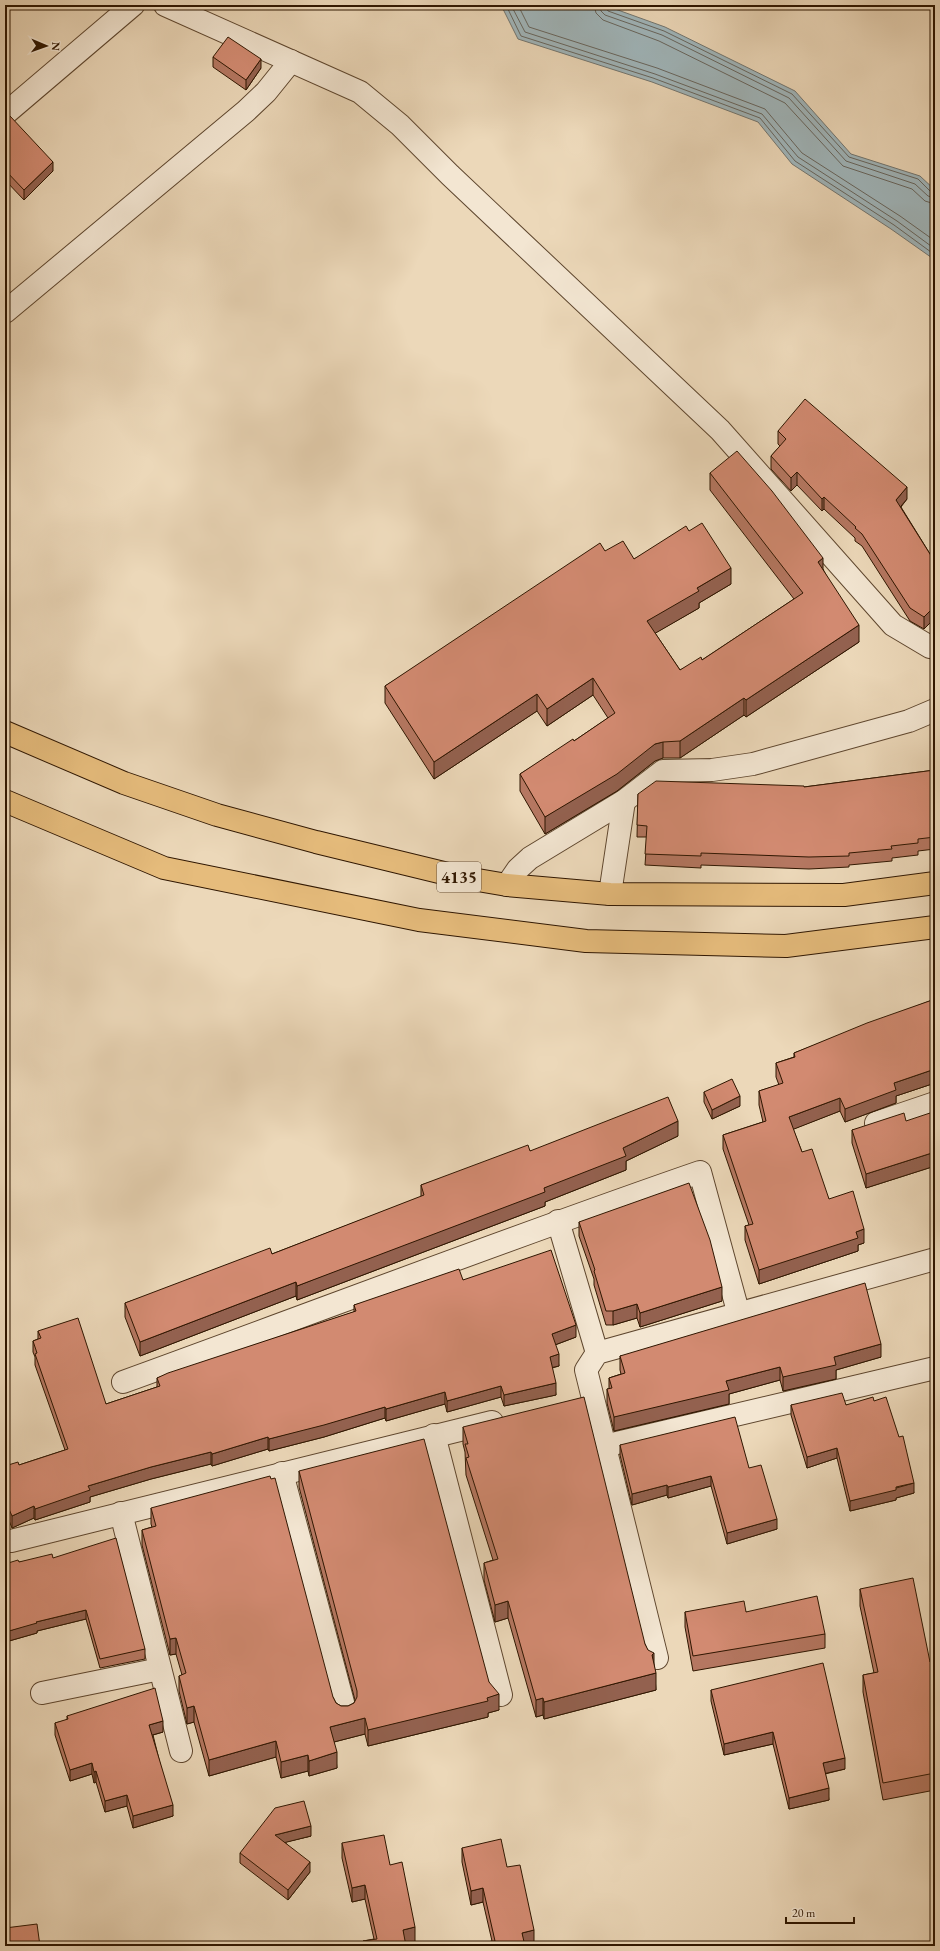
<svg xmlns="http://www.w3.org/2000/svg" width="940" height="1951" font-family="'EB Garamond',serif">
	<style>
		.water { fill: #a0b6bb; stroke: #737670 }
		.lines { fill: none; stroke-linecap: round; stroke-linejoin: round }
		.shore { stroke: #68665e; stroke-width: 1 }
		.minor-casing { stroke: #5e462e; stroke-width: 24 }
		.major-casing { stroke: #2f1600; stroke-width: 24 }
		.minor { stroke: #f3e6d2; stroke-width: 22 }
		.major { stroke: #e6bc7c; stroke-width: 22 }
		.wall { fill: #b57761; stroke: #2f1600 }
		.shaded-wall { fill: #93614f; stroke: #2f1600 }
		.building { fill: #d28a71; stroke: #2f1600 }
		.labels { text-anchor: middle; stroke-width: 3; stroke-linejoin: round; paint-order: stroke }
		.shield { fill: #f3e6d2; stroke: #6a543f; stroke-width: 1 }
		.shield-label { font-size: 17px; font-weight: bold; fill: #2f1600 }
	</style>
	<rect width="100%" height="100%" fill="#ecd8b9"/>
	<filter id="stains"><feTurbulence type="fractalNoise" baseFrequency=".005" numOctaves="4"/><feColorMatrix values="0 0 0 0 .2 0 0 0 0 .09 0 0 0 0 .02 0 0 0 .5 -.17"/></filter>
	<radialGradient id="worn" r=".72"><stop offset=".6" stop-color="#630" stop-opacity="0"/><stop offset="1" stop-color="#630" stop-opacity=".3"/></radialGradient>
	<polygon class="water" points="501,5 604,5 665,27 795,91 851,154 920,176 935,190 935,260 891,229 792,164 758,122 652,82 518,39"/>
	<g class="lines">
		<g class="shore">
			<polyline points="506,5 521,36 653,78 760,118 795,161 894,225 935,255"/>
			<polyline points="511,5 525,32 655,74 762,114 798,157 897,221 935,249"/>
			<polyline points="518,5 529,27 657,68 765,109 802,153 900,216 935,241"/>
			<polyline points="594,5 596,13 603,20 659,41 785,103 843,166 912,189 925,201 935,204"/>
			<polyline points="600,5 601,11 605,15 662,35 789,98 846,161 915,184 928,196 935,198"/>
			<polyline points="605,5 608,11 664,31 792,94 849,157 918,179 931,192 935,193"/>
		</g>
		<g class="minor-casing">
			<g id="minor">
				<polyline points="165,5 360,92 400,125 450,175 720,430 893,625 930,647 935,648"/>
				<polyline points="5,114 133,5"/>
				<polyline points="5,312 246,111 266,92 291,61"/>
				<polyline points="507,885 518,869 530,858 624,801 663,771 712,770 753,764 909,721 935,710"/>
				<polyline points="610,894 624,801"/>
				<polyline points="876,1123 935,1103"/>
				<polyline points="558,1221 597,1353"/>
				<path d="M123 1382C316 1312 506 1239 700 1172L739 1315"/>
				<polyline points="434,1435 501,1695"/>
				<polyline points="604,1446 935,1368"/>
				<polyline points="282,1473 345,1710"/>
				<polyline points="121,1513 181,1751"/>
				<polyline points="11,1541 492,1422"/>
				<polyline points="657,1658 586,1370 597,1353 935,1259"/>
				<polyline points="42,1693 160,1669"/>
			</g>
		</g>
		<g class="major-casing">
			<g id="major">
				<polyline points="5,732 124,783 217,815 316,842 460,877 507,885 610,894 844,895 935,883"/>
				<polyline points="5,801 164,868 419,920 586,941 786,946 935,927"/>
			</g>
		</g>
		<use href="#minor" class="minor"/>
		<use href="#major" class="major"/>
	</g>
	<g class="wall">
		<polygon points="213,57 261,68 246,90 213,67"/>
		<polygon points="5,116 53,171 24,200 5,180"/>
		<polygon points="778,431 907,499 901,507 935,562 935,618 924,629 910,621 862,546 855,541 855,538 824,509 822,511 797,485 791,491 771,469 771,456 780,446 778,444"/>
		<polygon points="710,473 823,569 859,642 746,717 744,715 680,758 663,758 655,761 617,791 545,834 520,791 520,774 574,741 608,718 593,695 547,726 537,711 434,779 385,703 385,686 605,551 634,559 689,531 731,584 699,603 699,608 655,633 680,670 702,660 794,599 710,490"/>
		<polygon points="935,770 935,849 918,851 918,855 892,858 892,861 849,865 849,867 809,869 701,865 701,868 645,865 647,837 637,837 638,794 804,787"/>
		<polygon points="935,999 935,1083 896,1096 896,1103 845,1122 840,1111 793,1129 802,1152 829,1199 864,1243 858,1245 858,1251 759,1284 745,1240 745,1226 749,1225 723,1149 723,1135 763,1122 759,1105 759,1091 779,1085 776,1077 776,1063 794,1057 794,1053"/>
		<polygon points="704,1092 740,1106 712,1119 704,1102"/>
		<polygon points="935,1117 935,1166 866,1188 852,1143 852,1130"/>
		<polygon points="678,1136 626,1161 626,1170 545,1202 545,1206 297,1300 296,1296 140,1356 125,1317 125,1303 272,1254 421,1197 421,1185 530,1151"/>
		<polygon points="579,1222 722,1301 640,1327 637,1318 613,1325 606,1325 594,1285 594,1279 579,1236"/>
		<polygon points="463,1280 576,1337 555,1345 559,1366 552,1368 556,1395 504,1406 501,1397 447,1412 445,1404 386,1421 385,1418 324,1437 269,1451 268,1449 212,1466 211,1464 151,1479 90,1497 90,1502 35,1520 34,1518 12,1528 8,1518 5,1519 5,1466 19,1465 65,1450 35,1365 35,1357 33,1352 33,1341 38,1339 38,1331 106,1404 157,1387 157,1378 354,1312 354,1305"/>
		<polygon points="620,1356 881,1357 836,1370 836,1379 783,1391 780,1380 729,1394 729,1404 614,1431 607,1403 607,1389 609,1389 609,1378 621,1374 620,1370"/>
		<polygon points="874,1401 899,1437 914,1493 896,1498 896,1500 850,1511 837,1458 807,1468 791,1415 791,1405 846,1405"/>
		<polygon points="463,1427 645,1644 654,1665 656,1690 544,1719 543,1715 536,1717 508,1618 495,1622 484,1580 484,1563 493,1560 466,1475 465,1452 463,1444"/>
		<polygon points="620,1445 749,1468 777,1529 727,1544 711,1486 668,1498 667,1495 632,1505 620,1455"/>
		<polygon points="299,1471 489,1682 499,1710 488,1713 488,1717 368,1746 365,1734 334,1742 337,1768 309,1776 308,1771 281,1778 276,1757 209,1776 194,1722 187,1724 179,1691 179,1676 182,1675 176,1654 170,1655 142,1545 142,1530 152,1527 151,1524 151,1508 333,1697 336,1703 341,1706 348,1706 354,1703 355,1700 299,1487"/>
		<polygon points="53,1558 145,1649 145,1659 100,1668 86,1619 37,1631 37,1633 9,1641 5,1628 5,1564 19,1562"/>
		<polygon points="860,1589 930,1662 935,1661 935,1790 883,1800 863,1692 863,1675 874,1673 860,1606"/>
		<polygon points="685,1612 746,1612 825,1634 825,1648 693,1671 685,1627"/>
		<polygon points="711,1690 845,1769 825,1774 829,1800 789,1809 773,1744 724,1755 711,1701"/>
		<polygon points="67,1716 163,1732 153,1735 173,1816 133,1828 127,1806 105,1812 96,1782 94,1783 92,1774 70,1781 55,1735 55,1723 67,1720"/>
		<polygon points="311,1836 285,1842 310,1872 288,1900 240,1863 240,1853"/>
		<polygon points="342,1843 390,1865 415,1942 406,1944 406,1946 363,1946 363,1941 374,1939 365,1899 352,1902 342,1858"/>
		<polygon points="462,1848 507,1867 534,1945 527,1946 483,1946 483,1943 492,1941 483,1902 471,1905 462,1862"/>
	</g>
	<g class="shaded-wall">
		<polygon points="261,59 261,68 246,90 246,80"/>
		<polygon points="53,162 53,171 24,200 24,190"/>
		<polygon points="797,472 797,485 791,491 791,478"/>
		<polygon points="907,487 907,499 896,512 896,500"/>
		<polygon points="824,497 824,509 822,511 822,499"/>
		<polygon points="823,558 823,575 818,562"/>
		<polygon points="731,568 731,584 699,603 699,608 647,638 647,621 697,588"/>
		<polygon points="935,606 935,618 924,629 924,617"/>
		<polygon points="859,625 859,642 746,717 746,700"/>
		<polygon points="593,678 593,695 547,726 547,709"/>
		<polygon points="537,694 537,711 434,779 434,762"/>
		<polygon points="744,698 744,715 680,758 680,741"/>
		<polygon points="663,742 663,758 655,761 617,791 545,834 545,817 655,744"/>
		<polygon points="935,1069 935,1083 896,1096 896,1103 845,1122 845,1109 894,1083"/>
		<polygon points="740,1096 740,1106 712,1119 712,1110"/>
		<polygon points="840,1098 840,1111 789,1131 789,1117"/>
		<polygon points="678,1121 678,1136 626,1161 626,1170 545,1202 545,1206 297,1300 297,1286 544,1188 623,1148"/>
		<polygon points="935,1152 935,1166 866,1188 866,1174"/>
		<polygon points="864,1229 864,1243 858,1245 858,1251 759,1284 759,1270 856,1232"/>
		<polygon points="296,1282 296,1296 140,1356 140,1342"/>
		<polygon points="722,1287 722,1301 640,1327 640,1313"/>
		<polygon points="637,1304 637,1318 613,1325 613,1311"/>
		<polygon points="576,1325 576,1337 552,1346 552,1334"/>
		<polygon points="881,1344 881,1357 836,1370 836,1379 783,1391 783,1377 834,1357"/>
		<polygon points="559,1354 559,1366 550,1368 550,1357"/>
		<polygon points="780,1367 780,1380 729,1394 729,1404 614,1431 614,1417 726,1381"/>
		<polygon points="556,1383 556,1395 504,1406 504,1395"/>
		<polygon points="501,1386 501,1397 447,1412 447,1401"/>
		<polygon points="445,1392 445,1404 386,1421 386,1409"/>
		<polygon points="385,1407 385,1418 324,1437 269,1451 269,1439"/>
		<polygon points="268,1437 268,1449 212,1466 212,1454"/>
		<polygon points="837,1448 837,1458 807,1468 807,1457"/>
		<polygon points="211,1452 211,1464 151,1479 90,1497 90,1502 35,1520 35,1509 88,1486 151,1467"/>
		<polygon points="711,1476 711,1486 668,1498 668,1487"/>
		<polygon points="914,1483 914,1493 896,1498 896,1500 850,1511 850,1501"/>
		<polygon points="667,1485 667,1495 632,1505 632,1494"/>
		<polygon points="34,1506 34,1518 12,1528 12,1516"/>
		<polygon points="8,1507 8,1518 5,1519 5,1508"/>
		<polygon points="777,1519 777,1529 727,1544 727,1533"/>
		<polygon points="508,1601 508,1618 495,1622 495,1605"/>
		<polygon points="86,1610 86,1619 37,1631 37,1633 9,1641 9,1631 36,1622"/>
		<polygon points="176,1638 176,1654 170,1655 170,1639"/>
		<polygon points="654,1653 654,1670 652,1655"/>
		<polygon points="656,1673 656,1690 544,1719 544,1702"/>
		<polygon points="499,1694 499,1710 488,1713 488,1717 368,1746 368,1730"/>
		<polygon points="543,1698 543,1715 536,1717 536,1700"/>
		<polygon points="194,1706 194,1722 187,1724 187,1708"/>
		<polygon points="365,1718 365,1734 330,1743 330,1727"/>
		<polygon points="163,1721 163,1732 149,1736 149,1725"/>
		<polygon points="773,1732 773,1744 724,1755 724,1744"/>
		<polygon points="276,1741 276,1757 209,1776 209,1760"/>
		<polygon points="337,1752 337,1768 309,1776 309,1761"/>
		<polygon points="308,1755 308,1771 281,1778 281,1762"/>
		<polygon points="845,1758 845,1769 823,1774 823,1763"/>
		<polygon points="92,1763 92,1774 70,1781 70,1770"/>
		<polygon points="96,1771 96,1782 94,1783 94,1772"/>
		<polygon points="829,1788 829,1800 789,1809 789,1798"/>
		<polygon points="127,1795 127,1806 105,1812 105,1801"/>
		<polygon points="173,1805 173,1816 133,1828 133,1816"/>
		<polygon points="311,1826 311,1836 275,1845 275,1835"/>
		<polygon points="310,1862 310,1872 288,1900 288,1890"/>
		<polygon points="365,1885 365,1899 352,1902 352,1888"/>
		<polygon points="483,1888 483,1902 471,1905 471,1891"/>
		<polygon points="415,1927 415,1942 403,1944 403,1930"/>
		<polygon points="534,1930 534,1945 527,1946 522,1946 522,1933"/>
	</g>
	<g class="building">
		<polygon points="228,37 261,59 246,80 213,57"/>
		<polygon points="5,116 10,116 53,162 24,190 5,170"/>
		<polygon points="805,399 907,487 896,500 935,562 935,606 924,617 910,608 862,534 855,528 856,527 824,497 822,499 797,472 791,478 771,456 786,439 778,431"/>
		<polygon points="737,451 772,491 823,558 818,562 859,625 746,700 744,698 680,741 663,742 655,744 617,774 545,817 520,774 573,739 574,741 615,713 593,678 547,709 537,694 434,762 385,686 600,543 605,551 623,541 634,559 686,526 689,531 702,523 731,568 697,588 699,591 647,621 680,670 701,657 702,660 803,593 710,473"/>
		<polygon points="935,770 935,837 918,839 918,843 891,846 892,849 849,853 849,856 809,857 701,853 701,856 645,854 647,826 637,825 638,794 656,781 804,786 804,787"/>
		<polygon points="935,999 935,1069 894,1083 896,1090 845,1109 840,1098 789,1117 802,1152 812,1149 829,1199 853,1191 864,1229 856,1232 858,1238 759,1270 745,1226 753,1224 723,1135 766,1121 759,1091 783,1083 776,1063 795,1057 794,1053 867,1023"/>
		<polygon points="732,1079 740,1096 712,1110 704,1092"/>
		<polygon points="668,1097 678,1121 623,1148 626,1156 544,1188 545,1192 297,1286 296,1282 140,1342 125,1303 270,1248 272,1254 424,1195 421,1185 528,1145 530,1151"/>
		<polygon points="933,1112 935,1117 935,1152 866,1174 852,1130 904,1113 906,1121"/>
		<polygon points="689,1183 710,1240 722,1287 640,1313 637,1304 613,1311 606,1311 594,1271 595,1270 579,1222"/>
		<polygon points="551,1250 576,1325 552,1334 559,1354 550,1357 556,1383 504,1395 501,1386 447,1401 445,1392 386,1409 385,1407 324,1425 269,1439 268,1437 212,1454 211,1452 151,1467 88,1486 90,1490 35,1509 34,1506 12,1516 8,1507 5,1508 5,1466 18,1462 19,1465 68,1449 35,1354 37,1353 33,1341 41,1338 38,1331 78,1318 106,1404 160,1386 157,1378 168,1373 356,1311 354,1305 459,1269 463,1280"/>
		<polygon points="865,1283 881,1344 834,1357 836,1365 783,1377 780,1367 726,1381 729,1390 614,1417 607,1389 612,1388 609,1378 625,1373 620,1356"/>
		<polygon points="842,1393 846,1405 873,1397 874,1401 886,1397 899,1437 903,1436 914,1483 896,1487 896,1490 850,1501 837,1448 807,1457 791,1405"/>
		<polygon points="584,1397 645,1644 648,1650 654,1653 652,1655 656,1673 544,1702 543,1698 536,1700 508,1601 495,1605 484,1563 498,1559 466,1458 469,1457 465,1444 468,1444 463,1427"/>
		<polygon points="735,1417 749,1468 761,1465 777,1519 727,1533 711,1476 668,1487 667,1485 632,1494 620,1445"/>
		<polygon points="424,1439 489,1682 499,1694 487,1698 488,1701 368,1730 365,1718 330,1727 337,1752 309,1761 308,1755 281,1762 276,1741 209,1760 194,1706 187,1708 179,1676 186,1673 176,1638 170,1639 142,1530 156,1526 151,1508 270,1476 271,1479 275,1478 333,1697 336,1703 341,1706 348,1706 354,1703 357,1697 357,1691 299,1471"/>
		<polygon points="116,1538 145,1649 100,1659 86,1610 36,1622 37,1623 9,1631 5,1618 5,1564 18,1560 19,1562 52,1554 53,1558"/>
		<polygon points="913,1578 930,1662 935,1661 935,1773 883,1783 863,1675 878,1672 860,1589"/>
		<polygon points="817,1596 825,1634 693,1656 685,1612 744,1601 746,1612"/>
		<polygon points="823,1663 845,1758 823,1763 829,1788 789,1798 773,1732 724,1744 711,1690"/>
		<polygon points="155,1688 163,1721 149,1725 173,1805 133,1816 127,1795 105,1801 96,1771 94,1772 92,1763 70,1770 55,1723 68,1719 67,1716"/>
		<polygon points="304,1801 311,1826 275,1835 310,1862 288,1890 240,1853 275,1808"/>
		<polygon points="384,1835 390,1865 402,1862 415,1927 403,1930 406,1946 364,1946 363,1941 377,1939 365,1885 352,1888 342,1843"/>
		<polygon points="501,1839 507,1867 520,1865 534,1930 522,1933 525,1946 483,1946 483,1943 495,1941 483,1888 471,1891 462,1848"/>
		<polygon points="37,1924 40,1946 5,1946 5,1928"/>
	</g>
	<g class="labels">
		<rect class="shield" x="437" y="862" width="44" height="30" rx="3"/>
		<g class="shield-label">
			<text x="459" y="883">4135</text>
		</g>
	</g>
	<rect width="940" height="1951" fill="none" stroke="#ecd8b9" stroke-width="20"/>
	<rect x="6" y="6" width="928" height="1939" fill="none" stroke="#2f1600" stroke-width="2"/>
	<rect x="10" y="10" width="920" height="1931" fill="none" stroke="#2f1600"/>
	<g transform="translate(46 46) rotate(92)" stroke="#f3e6d2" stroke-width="3" paint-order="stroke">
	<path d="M0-3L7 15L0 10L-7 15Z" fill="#2f1600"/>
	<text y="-6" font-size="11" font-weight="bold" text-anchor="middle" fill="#2f1600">N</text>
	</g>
	<path d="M786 1917v6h68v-6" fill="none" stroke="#2f1600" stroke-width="2"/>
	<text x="792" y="1917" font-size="12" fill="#2f1600" stroke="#f3e6d2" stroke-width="3" paint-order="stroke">20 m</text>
	<rect width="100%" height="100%" filter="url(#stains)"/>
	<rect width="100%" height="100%" fill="url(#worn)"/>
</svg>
